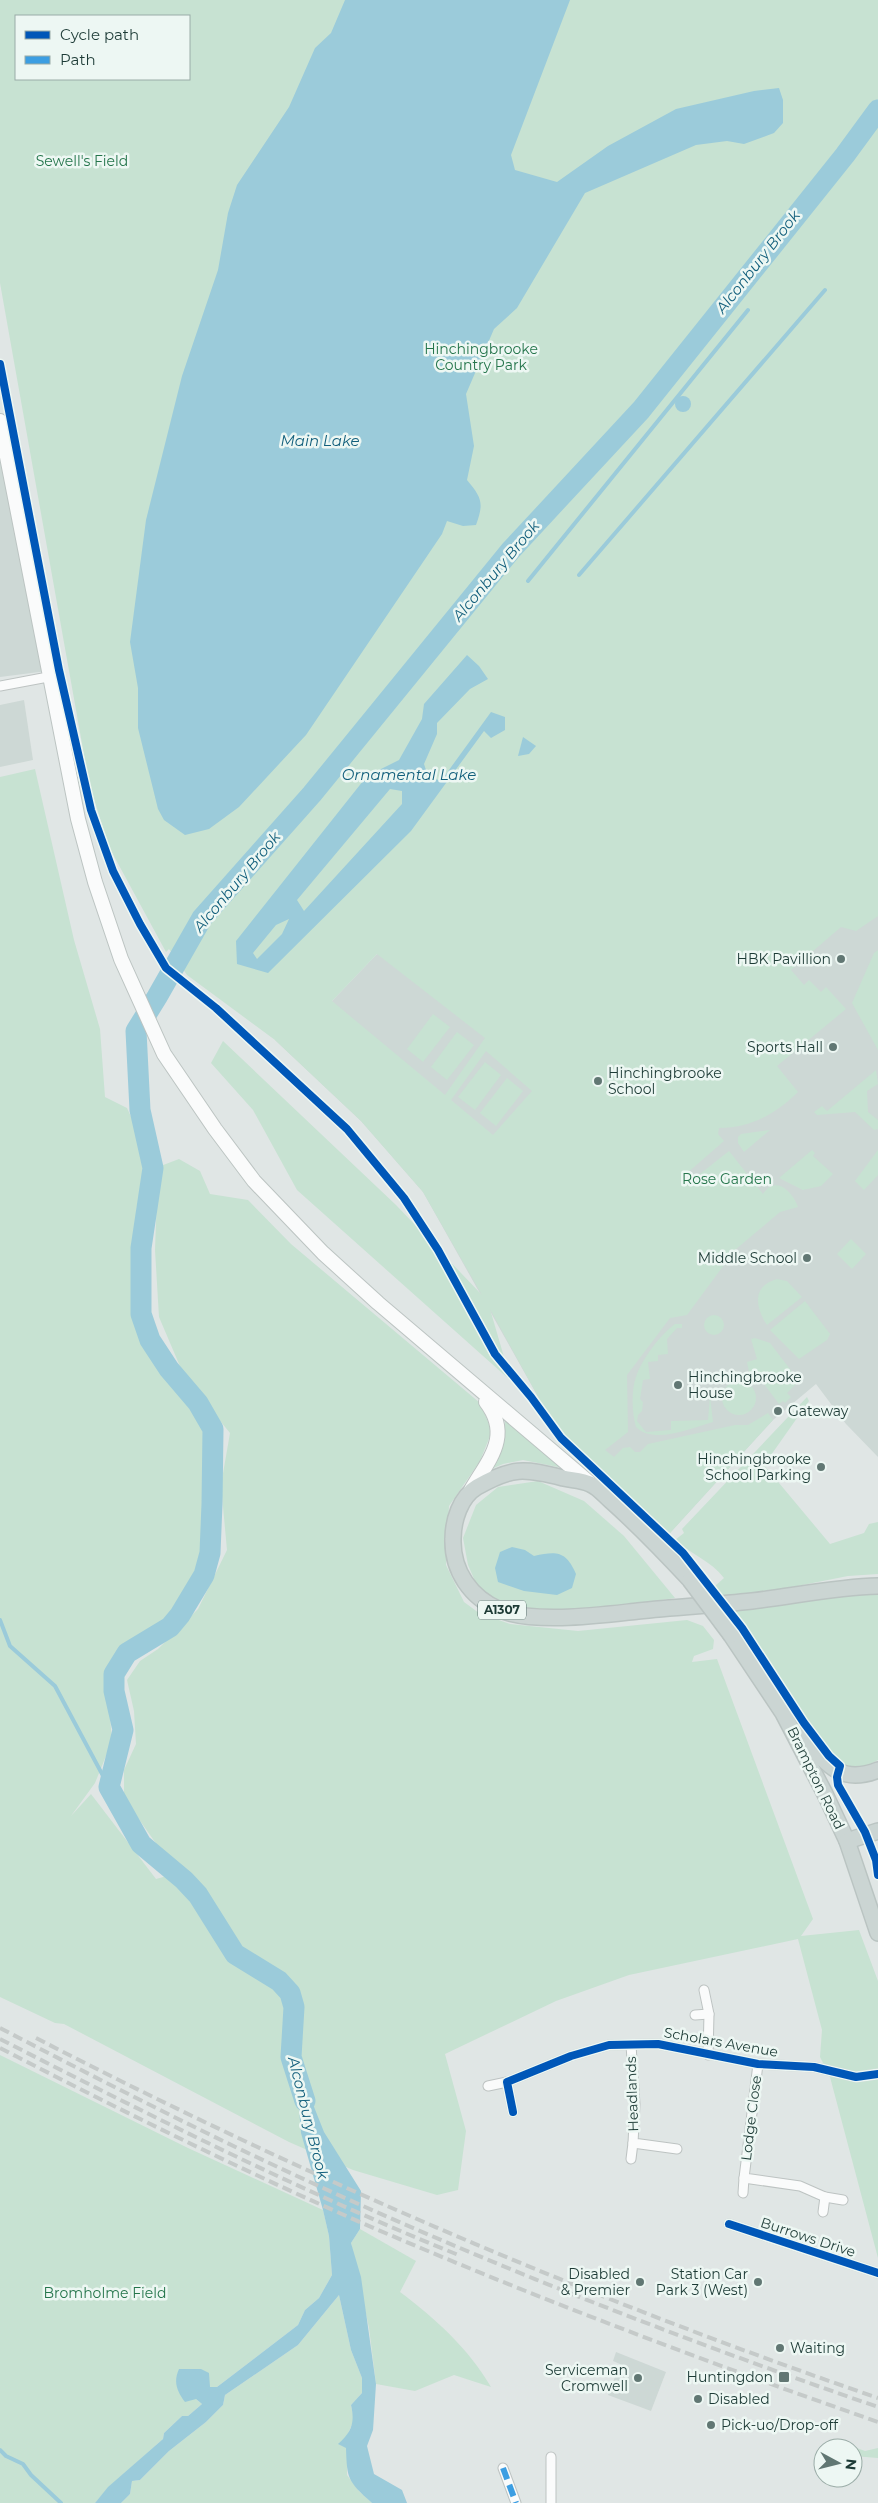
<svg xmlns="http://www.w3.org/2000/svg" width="878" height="2503" font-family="Montserrat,sans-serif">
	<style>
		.built { fill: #cdd8d5 }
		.green { fill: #c7e2d2; fill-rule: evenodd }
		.water { fill: #9bcbda; fill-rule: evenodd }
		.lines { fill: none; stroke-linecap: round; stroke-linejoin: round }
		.stream { stroke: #9bcbda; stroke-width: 4 }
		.river { stroke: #9bcbda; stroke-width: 21 }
		.street-casing { stroke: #bdc3c2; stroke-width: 11 }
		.secondary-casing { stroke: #bcc4c2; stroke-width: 16 }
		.primary-casing { stroke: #bac4c2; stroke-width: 18 }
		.street { stroke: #fafbfb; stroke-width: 9 }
		.secondary { stroke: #fafbfb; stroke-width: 14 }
		.primary { stroke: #cbd5d3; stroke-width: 15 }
		.rail { stroke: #c5cac9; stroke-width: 4; stroke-dasharray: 10 5; stroke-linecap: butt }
		.primary-bridge-casing { stroke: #bac4c2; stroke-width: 18; stroke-linecap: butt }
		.primary-bridge { stroke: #cbd5d3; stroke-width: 15 }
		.quiet { stroke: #3c9ee2; stroke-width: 6; stroke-dasharray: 12 6; stroke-linecap: butt }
		.cycleway-casing { stroke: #edf7f3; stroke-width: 11 }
		.cycleway { stroke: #0057b8; stroke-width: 8 }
		.poi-dot { fill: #617773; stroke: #edf7f3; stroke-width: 2 }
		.labels { text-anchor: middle; stroke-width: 5; stroke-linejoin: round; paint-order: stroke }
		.shield { fill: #edf7f3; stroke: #5b736f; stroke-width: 1 }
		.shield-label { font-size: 12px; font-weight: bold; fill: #1d3b36 }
		.park-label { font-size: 14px; fill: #24754b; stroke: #edf7f3 }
		.poi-label { font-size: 14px; fill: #1d3b36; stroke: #edf7f3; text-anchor: end }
		.street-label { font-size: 14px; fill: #1d3b36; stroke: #edf7f3 }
		.water-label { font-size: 15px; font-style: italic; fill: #125f7c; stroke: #edf7f3 }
	</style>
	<rect width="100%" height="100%" fill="#e0e6e5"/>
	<g class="built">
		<polygon points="0,425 47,671 0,677"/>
		<polygon points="878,552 878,1457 846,1424 816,1384 773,1420 670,1533 562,1434 541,1402 423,1192 361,1121 275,1040 332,1001 377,954"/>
		<polygon points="24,700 33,760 0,767 0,705"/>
		<polygon points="616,2352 666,2372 651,2411 608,2395 620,2364 613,2361"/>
	</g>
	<g class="green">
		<path d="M0 0H878V916L856 931 841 927 791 970 804 985 809 980 821 992 826 987 846 1009 777 1066 798 1092C776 1114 750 1128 719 1128L718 1134 724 1141 686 1174 691 1181 729 1151 763 1194C765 1191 768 1187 772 1186 784 1182 795 1198 798 1207L780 1212 735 1250 687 1315 670 1318 627 1375 628 1432 605 1450 614 1457 623 1448 630 1447 635 1452H640L648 1444 735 1425H748L768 1413 773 1420 670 1533 562 1434 541 1402 490 1309 511 1381 297 1190 253 1110 211 1063 223 1041 396 1205 482 1295 423 1192 361 1121 275 1040 187 975 169 949 166 952 109 847 89 783 0 283ZM16 16H189V79H16ZM377 954 485 1038 445 1095 332 1001ZM486 1051 532 1091 493 1135 451 1100Z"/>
		<polygon points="35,769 74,940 100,1029 105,1097 127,1108 133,1121 146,1177 137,1205 134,1240 137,1326 147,1351 206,1431 204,1561 169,1621 121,1649 107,1679 112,1741 95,1783 71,1816 91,1794 156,1879 181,1872 162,1852 124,1798 124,1770 136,1744 134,1711 127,1680 140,1661 158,1649 198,1609 227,1550 221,1485 230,1433 185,1378 159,1317 155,1250 158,1167 179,1159 200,1171 210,1194 248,1200 291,1244 480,1403 492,1431 480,1461 449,1506 446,1565 464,1602 479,1613 510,1624 578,1631 687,1620 703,1626 714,1640 713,1649 694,1656 692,1662 717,1659 813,1919 801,1936 859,1930 878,1981 878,2258 830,2077 820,2057 822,2030 798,1939 629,1975 556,2001 445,2054 466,2131 458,2190 437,2195 353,2170 289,2142 64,2024 55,2023 0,1997 0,777"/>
		<polygon points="878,950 878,1050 852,1003 874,953"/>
		<polygon points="433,1014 450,1027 423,1062 407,1049"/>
		<polygon points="457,1032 474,1045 447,1080 431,1067"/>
		<polygon points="485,1062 501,1075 475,1110 458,1097"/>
		<polygon points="876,1070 878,1084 867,1091 868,1112 878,1120 878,1129 874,1130 855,1112 817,1115 814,1112 822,1106 827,1111"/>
		<polygon points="507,1078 523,1091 496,1126 480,1113"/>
		<polygon points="770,1130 744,1152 738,1143 738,1137 741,1134"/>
		<polygon points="812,1150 815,1153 813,1156 833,1174 821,1186 803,1190 779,1178"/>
		<polygon points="878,1150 878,1175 864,1190 855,1181"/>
		<polygon points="851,1239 866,1254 852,1269 837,1254"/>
		<path d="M777 1279 787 1281 802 1297 767 1325C755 1307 752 1286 777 1279Z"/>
		<polygon points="805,1301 830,1334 827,1340 799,1359 770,1330"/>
		<circle cx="714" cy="1325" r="10"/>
		<path d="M675 1324H682V1328H677L667 1339 668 1354 658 1355V1361L648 1362 650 1379 643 1380 640 1399 643 1402 642 1411 638 1415 637 1421 646 1432 671 1430V1421L708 1420 710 1396 713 1422C691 1428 654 1445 636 1427 632 1414 631 1390 636 1377 642 1359 660 1335 675 1324Z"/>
		<polygon points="755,1338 770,1343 799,1381 787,1393 791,1397 785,1403 783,1401 779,1404 761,1380 757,1376 750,1376 747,1362 757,1359 751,1339"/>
		<circle cx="739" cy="1398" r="17"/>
		<path d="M807 1397 809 1401 764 1465 830 1544 864 1533 869 1524 878 1522V1574L848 1576 726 1600 715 1586 724 1578C711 1561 691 1554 675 1540L684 1533 682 1529Z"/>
		<polygon points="505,1418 563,1468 523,1460 503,1464 489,1470 505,1436"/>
		<polygon points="538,1481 584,1501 624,1536 675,1598 606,1608 561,1611 512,1609 478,1588 468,1565 463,1538 476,1505 498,1487"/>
		<polygon points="878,1590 878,1760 864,1767 846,1767 821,1740 734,1609"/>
		<polygon points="0,2055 188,2148 323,2210 329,2236 332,2275 319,2298 305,2310 298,2325 217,2387 196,2399 202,2404 188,2416 182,2416 164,2433 163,2439 109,2487 95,2503 0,2503"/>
		<path d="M360 2229 416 2261 400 2292C436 2319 468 2348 491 2387L454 2375 415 2391 376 2384 369 2328 351 2243Z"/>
		<polygon points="339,2295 351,2350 362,2378 362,2393 351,2405 354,2420 347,2436 347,2475 359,2491 372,2503 121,2503 130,2494 132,2481 140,2480 169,2451 206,2422 223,2405 225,2395 298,2345"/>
		<polygon points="854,2447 865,2451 878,2448 878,2458 853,2456"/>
	</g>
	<g class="water">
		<path d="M345 0H570L511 155 515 170 557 182 608 146 676 109 754 91 779 88 783 100V123L774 133 744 144 727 141 696 145 585 193 517 308 494 329 466 394 474 446 467 480C482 498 484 503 476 525L463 526 447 521 442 534 306 735 239 807 209 829 185 835 164 820 158 809 138 728V688L130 642 146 520 182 376 218 270 228 213 237 185 289 107 315 48 331 33Z"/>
		<circle cx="683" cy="404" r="8"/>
		<path d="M467 655 479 666 488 679 470 689 437 723V734L424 764 428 776 441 781 491 712 505 717V730L491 738 484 731 411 831 268 973 237 964 236 941 367 776 399 760 422 719 424 704ZM390 789 402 791V804L304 911 297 900ZM289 919 282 934 257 959 253 953 276 925Z"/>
		<polygon points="523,737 536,746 529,754 518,756"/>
		<path d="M512 1547 525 1550 534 1556C557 1551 566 1551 576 1574L572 1588 557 1595 524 1591 498 1582 495 1568 500 1552Z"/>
		<path d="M295 2059 324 2132 361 2191 360 2229 351 2243 361 2277 376 2384 373 2430 367 2446 374 2474 402 2490 407 2503H372C348 2481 347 2480 346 2448L338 2444C352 2432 355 2422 351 2405L362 2393V2378L351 2350 339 2295 298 2345 225 2395 223 2405 206 2422 169 2451 140 2480 132 2481 130 2494 121 2503H95L108 2487 163 2439 164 2433 182 2416H188L202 2404 196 2399 185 2402C177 2391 173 2382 179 2369H201L209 2373 210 2387H217L298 2325 305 2310 319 2298 332 2275 329 2236 323 2210 301 2133Z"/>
	</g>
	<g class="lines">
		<g class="stream">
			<polyline points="579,575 825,290"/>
			<polyline points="528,581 748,310"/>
			<polyline points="0,1620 10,1646 55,1686 109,1787"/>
			<polyline points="0,2450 6,2456 23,2464 31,2475 61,2503"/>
		</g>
		<polyline class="river" points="305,2101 291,2057 294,2007 290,1993 279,1981 235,1954 198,1895 184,1880 141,1844 109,1787 123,1730 114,1691 114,1674 127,1653 170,1627 180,1615 204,1575 210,1553 212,1504 213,1429 198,1403 169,1369 150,1340 141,1314 141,1248 153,1168 140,1110 136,1031 157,997 202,918 312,794 511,550 641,410 845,155 878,110"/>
		<g class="street-casing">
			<g id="street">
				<polyline points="0,686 48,677"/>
				<polyline points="704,1990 709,2014 708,2055"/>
				<polyline points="695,2015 709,2014"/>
				<polyline points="631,2045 635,2104 633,2143 677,2149"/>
				<polyline points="758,2064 744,2178 800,2186 825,2197 843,2200"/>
				<polyline points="488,2086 507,2082"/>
				<polyline points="513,2112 507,2082 571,2056 609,2045 658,2044 758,2064 814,2067 856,2077 878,2074"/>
				<polyline points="631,2159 633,2143"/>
				<polyline points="743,2193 744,2178"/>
				<polyline points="823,2212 825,2197"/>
				<polyline points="729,2224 878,2273"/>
				<polyline points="551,2457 551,2503"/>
				<polyline points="503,2468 516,2503"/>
			</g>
		</g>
		<g class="secondary-casing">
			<g id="secondary">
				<polyline points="0,421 78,819 95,882 121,959 164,1054 215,1129 254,1181 323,1253 378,1303 591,1484"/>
				<path d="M471 1490C489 1459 512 1436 486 1402"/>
			</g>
		</g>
		<g class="primary-casing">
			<g id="primary">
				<path d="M690 1580C664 1552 639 1526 611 1501 605 1496 598 1487 590 1484 582 1480 572 1480 563 1478 524 1468 512 1467 477 1487 460 1497 453 1521 453 1539 452 1571 471 1598 500 1610 535 1624 601 1615 638 1611 676 1607 714 1605 752 1601 794 1596 836 1587 878 1586"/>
				<polyline points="731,1635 783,1713 825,1794 847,1841 878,1933"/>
				<path d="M799 1731C823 1758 836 1787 878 1770"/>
				<polyline points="847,1841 878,1831"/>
			</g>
		</g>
		<use href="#street" class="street"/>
		<use href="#secondary" class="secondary"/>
		<use href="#primary" class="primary"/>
		<g class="rail">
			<path d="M0 2028C102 2081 205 2134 310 2182 495 2267 686 2341 878 2407"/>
			<path d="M36 2038C309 2179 587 2298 878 2398"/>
			<path d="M0 2039C151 2116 304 2193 461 2256"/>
			<path d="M0 2048C124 2112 249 2174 376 2229 541 2300 709 2363 878 2422"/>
		</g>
		<g class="primary-bridge-casing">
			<polyline id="primary-bridge" points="690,1580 731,1635"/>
		</g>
		<use href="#primary-bridge" class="primary-bridge"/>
		<polyline class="quiet" points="503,2468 516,2503"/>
		<g class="cycleway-casing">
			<g id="cycleway">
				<polyline points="0,364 59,670 91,810 113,871 140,924 166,968 216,1008 347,1129 404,1198 438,1250 495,1354 531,1397 561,1438 683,1553 742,1628 804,1723 829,1756 840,1766 837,1777 838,1785 865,1832 876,1860 878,1875"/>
				<polyline points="513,2112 507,2082 571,2056 609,2045 658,2044 758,2064 814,2067 856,2077 878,2074"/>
				<polyline points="729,2224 878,2273"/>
			</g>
		</g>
		<use href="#cycleway" class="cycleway"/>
	</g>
	<g class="poi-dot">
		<circle cx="841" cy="959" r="5"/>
		<circle cx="833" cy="1047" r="5"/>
		<circle cx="598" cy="1081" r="5"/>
		<circle cx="807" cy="1258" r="5"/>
		<circle cx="678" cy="1385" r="5"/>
		<circle cx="778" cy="1411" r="5"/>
		<circle cx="821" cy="1467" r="5"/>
		<circle cx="640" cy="2282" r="5"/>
		<circle cx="758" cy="2282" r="5"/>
		<circle cx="780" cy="2348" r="5"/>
		<rect x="778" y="2371" width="12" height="12" rx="2.5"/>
		<circle cx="638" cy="2378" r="5"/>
		<circle cx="698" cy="2399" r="5"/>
		<circle cx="711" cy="2425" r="5"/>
	</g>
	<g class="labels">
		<rect class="shield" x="478" y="1600.5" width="48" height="19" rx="4"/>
		<g class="shield-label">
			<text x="502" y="1614">A1307</text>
		</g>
		<g class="park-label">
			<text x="82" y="166">Sewell's Field</text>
			<text x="481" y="354">Hinchingbrooke<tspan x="481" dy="16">Country Park</tspan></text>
			<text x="727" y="1184">Rose Garden</text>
			<text x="105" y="2298">Bromholme Field</text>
		</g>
		<g class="poi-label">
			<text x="831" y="964">HBK Pavillion</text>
			<text x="823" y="1052">Sports Hall</text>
			<text x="608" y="1078" text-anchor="start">Hinchingbrooke<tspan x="608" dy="16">School</tspan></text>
			<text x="797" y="1263">Middle School</text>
			<text x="688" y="1382" text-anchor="start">Hinchingbrooke<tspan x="688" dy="16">House</tspan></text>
			<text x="788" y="1416" text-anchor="start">Gateway</text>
			<text x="811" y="1464">Hinchingbrooke<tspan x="811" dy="16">School Parking</tspan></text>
			<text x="630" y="2279">Disabled<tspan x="630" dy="16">&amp; Premier</tspan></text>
			<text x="748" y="2279">Station Car<tspan x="748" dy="16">Park 3 (West)</tspan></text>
			<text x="790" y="2353" text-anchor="start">Waiting</text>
			<text x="628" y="2375">Serviceman<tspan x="628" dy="16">Cromwell</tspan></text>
			<text x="773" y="2382">Huntingdon</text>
			<text x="708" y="2404" text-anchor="start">Disabled</text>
			<text x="721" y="2430" text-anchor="start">Pick-uo/Drop-off</text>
		</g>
		<g class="street-label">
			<text transform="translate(816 1778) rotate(64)" y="5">Brampton Road</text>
			<text transform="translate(721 2042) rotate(10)" y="5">Scholars Avenue</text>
			<text transform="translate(632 2094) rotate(-92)" y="5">Headlands</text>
			<text transform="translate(751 2118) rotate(-83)" y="5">Lodge Close</text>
			<text transform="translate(808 2237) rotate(18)" y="5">Burrows Drive</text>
		</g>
		<g class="water-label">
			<text transform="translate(758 262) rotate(-52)" y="5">Alconbury Brook</text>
			<text x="320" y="446">Main Lake</text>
			<text transform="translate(496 571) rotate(-50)" y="5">Alconbury Brook</text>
			<text x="409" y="780">Ornamental Lake</text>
			<text transform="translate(237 882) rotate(-50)" y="5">Alconbury Brook</text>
			<text transform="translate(308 2118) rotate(76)" y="5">Alconbury Brook</text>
		</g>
	</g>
	<rect x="15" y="15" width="175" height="65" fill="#edf7f3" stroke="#9aaca7"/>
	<rect x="25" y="31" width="25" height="8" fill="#0057b8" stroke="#9aaca7"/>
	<text x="60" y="40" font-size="15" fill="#1d3b36">Cycle path</text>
	<rect x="25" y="56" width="25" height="8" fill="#3c9ee2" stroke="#9aaca7"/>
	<text x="60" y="65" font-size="15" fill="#1d3b36">Path</text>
	<g transform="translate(838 2463) rotate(97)"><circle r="24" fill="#edf7f3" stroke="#9aaca7"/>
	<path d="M0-4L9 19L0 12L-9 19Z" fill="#617773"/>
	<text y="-8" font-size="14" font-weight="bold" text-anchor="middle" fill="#1d3b36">N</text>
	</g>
</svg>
